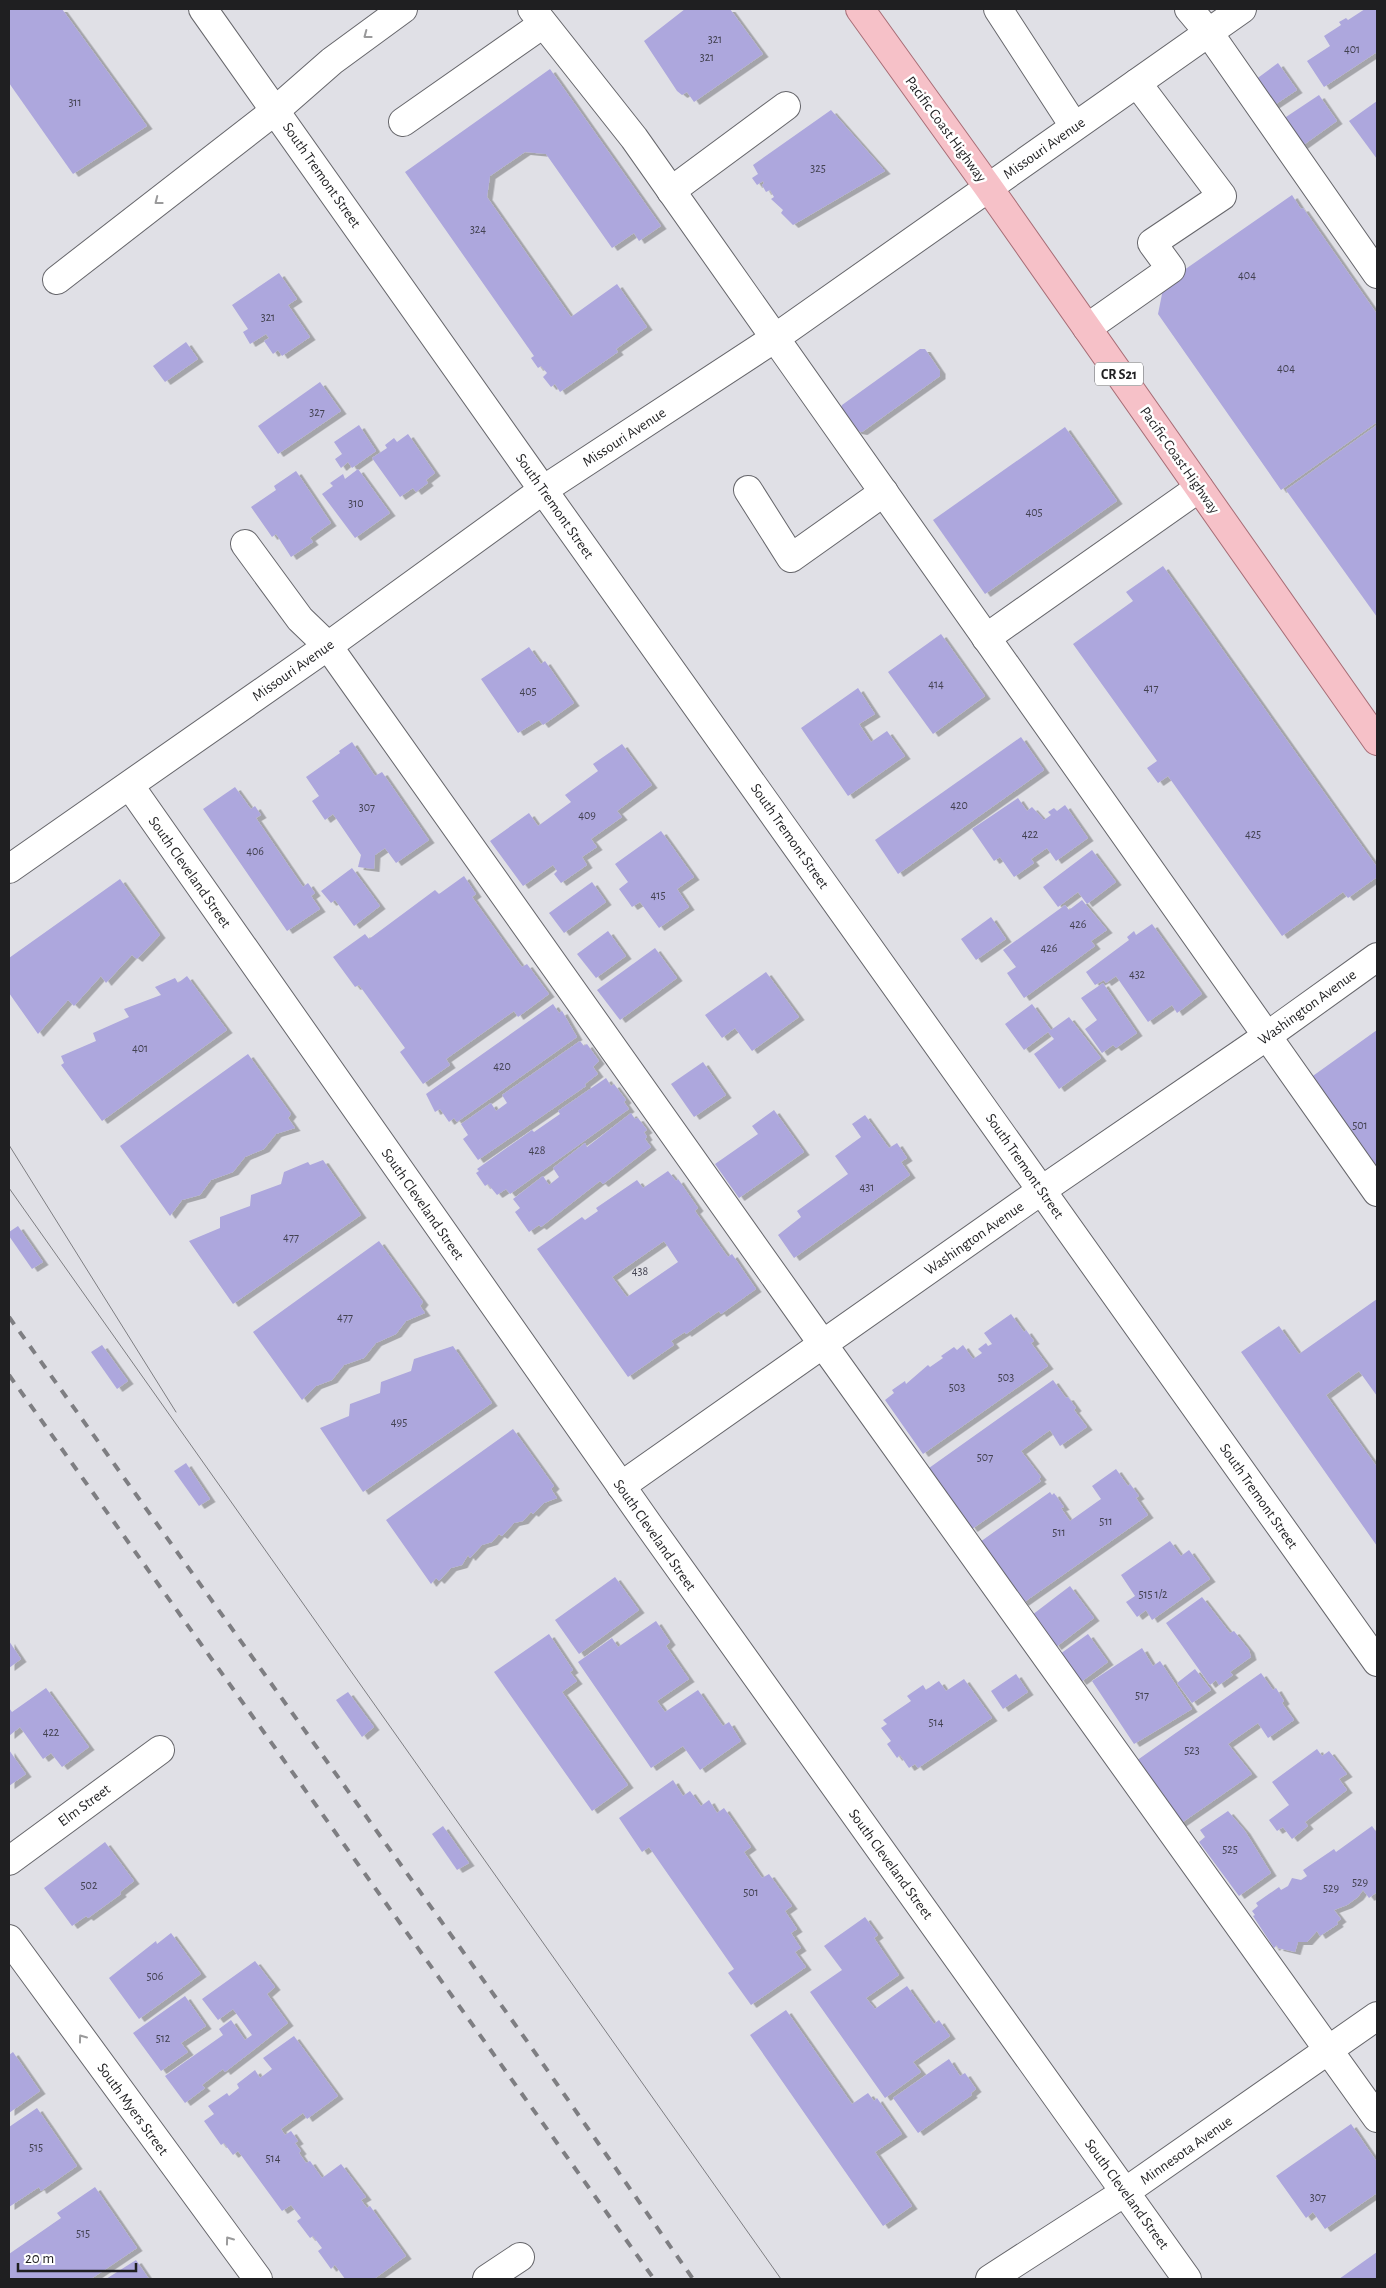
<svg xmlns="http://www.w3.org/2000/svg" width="1386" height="2288" font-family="'Alegreya Sans',sans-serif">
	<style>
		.building { fill: #ada7dd; fill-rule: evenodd; filter: url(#shadow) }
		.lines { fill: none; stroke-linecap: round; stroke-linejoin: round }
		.minor-casing { stroke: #66666b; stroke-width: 30 }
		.major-casing { stroke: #a76d76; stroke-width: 30 }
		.minor { stroke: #fff; stroke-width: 28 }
		.major { stroke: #f6c1c8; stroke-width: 28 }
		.tram { stroke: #7e7e82; stroke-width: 1 }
		.rail { stroke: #7e7e82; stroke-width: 4; stroke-dasharray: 9 9; stroke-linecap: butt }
		.oneway { stroke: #9a9a9b }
		.labels { text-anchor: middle; stroke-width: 5; stroke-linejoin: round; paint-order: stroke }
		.number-label { font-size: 12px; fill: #424150 }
		.shield { fill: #fff; stroke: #626264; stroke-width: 1 }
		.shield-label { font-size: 14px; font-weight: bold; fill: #1f1f21 }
		.street-label { font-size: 15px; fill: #1f1f21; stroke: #fff }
	</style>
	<defs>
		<filter id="shadow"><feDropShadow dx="5.5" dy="3" stdDeviation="0" flood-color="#0004"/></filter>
	</defs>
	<rect width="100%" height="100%" fill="#e0e0e6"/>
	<g class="building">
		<polygon points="9,9 62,9 147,126 73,174 9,83"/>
		<polygon points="685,9 730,9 763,54 694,102 687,92 682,95 677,91 644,41"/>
		<polygon points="1365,9 1377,9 1377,52 1324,87 1307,61 1330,46 1324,36 1341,25 1339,22 1346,18 1348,20"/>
		<polygon points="1278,63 1297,90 1273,106 1255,80"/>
		<polygon points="550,69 661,226 639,241 634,233 612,248 546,154 525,152 490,176 487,197 571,317 617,284 647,327 616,349 618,352 560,392 555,384 551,387 543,377 547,373 541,366 538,368 531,358 534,356 405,172"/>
		<polygon points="1319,95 1337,121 1302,146 1283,119"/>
		<polygon points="1377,101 1377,159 1349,121"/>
		<polygon points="831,110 885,171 793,225 781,213 783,210 771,199 774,197 770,190 766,192 762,185 764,183 763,181 757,185 752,178 758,174 753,165"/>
		<polygon points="1292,195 1301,209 1303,208 1377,314 1377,422 1281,490 1158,314 1164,284"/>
		<polygon points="279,273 297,299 288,305 310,337 282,356 278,350 273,354 264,341 269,338 266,334 250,344 243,332 248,329 232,305"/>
		<polygon points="186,342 198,359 165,382 153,366"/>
		<polygon points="920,349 925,349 940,371 940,376 862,432 856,431 840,410 842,405"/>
		<polygon points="320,382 341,411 278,454 258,426"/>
		<polygon points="359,425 376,451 352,468 348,462 341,468 335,459 342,454 334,442"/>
		<polygon points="1377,425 1377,617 1286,490"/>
		<polygon points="1065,427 1117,501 985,594 933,520"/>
		<polygon points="408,434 435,473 426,480 428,483 416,492 413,488 400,497 372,458 387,448 385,445 394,438 397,442"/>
		<polygon points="358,469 390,513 355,538 322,494 333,486 330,483 343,474 345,479"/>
		<polygon points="296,471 331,523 310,538 313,542 291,557 276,534 272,537 251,507 276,490 274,486"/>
		<polygon points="1163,566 1377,867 1377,877 1348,898 1343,892 1282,936 1168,776 1158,783 1147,768 1157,761 1073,644 1133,601 1126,592"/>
		<polygon points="941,634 985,696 933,734 888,672"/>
		<polygon points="529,647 541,664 545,661 574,703 543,725 539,720 518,733 481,679"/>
		<polygon points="858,688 875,714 859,724 871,742 887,731 905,756 848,796 801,728"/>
		<polygon points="1021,737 1044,770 898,874 875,840"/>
		<polygon points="352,742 375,776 382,772 429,840 396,863 385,848 375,855 374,869 358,867 361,855 333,814 325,820 312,801 319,796 306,777 340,753 339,751"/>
		<polygon points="622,744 652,785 617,811 622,817 591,839 597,847 582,857 587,865 561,883 554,874 557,871 553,865 523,886 490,841 529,813 538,826 571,802 565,795 598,771 593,764"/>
		<polygon points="235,787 251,809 255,806 261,815 256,818 303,887 308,883 315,893 311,896 320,909 287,931 203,809"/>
		<polygon points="1018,798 1027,811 1032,807 1044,820 1051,815 1048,812 1054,808 1057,811 1065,805 1088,838 1056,861 1047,848 1031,859 1034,863 1014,877 1000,857 994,861 972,829"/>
		<polygon points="661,831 694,877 677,889 689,907 659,928 640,902 632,907 619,889 628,882 615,864"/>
		<polygon points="1092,850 1116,882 1087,904 1078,892 1058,907 1043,887"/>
		<polygon points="352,868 380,906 354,926 335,900 331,903 321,891"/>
		<polygon points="464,876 476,894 472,897 522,967 527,964 549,994 518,1017 514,1011 446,1059 450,1065 423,1084 400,1052 405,1048 359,985 355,987 333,957 365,934 369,939 435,890 439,894"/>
		<polygon points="120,879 160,935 137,959 132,955 106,983 101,976 74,1006 68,1000 38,1034 9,993 9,958"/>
		<polygon points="592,882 606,902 564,933 549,913"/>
		<polygon points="1082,900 1107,930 1091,941 1095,946 1024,998 1007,973 1016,967 1003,950 1065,905 1069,910"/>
		<polygon points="991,917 1006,939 976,960 961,939"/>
		<polygon points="1152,924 1202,994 1177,1013 1172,1005 1148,1022 1116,976 1106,983 1104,980 1095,985 1086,972 1129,940 1127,937 1134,931 1136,935"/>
		<polygon points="608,931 626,956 596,978 577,954"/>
		<polygon points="655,948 677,978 620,1020 597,990"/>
		<polygon points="766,972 799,1017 752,1051 735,1028 722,1038 705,1015"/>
		<polygon points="187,976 227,1030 102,1121 61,1065 64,1063 61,1056 96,1041 93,1033 129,1017 124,1009 161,995 155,987 175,978 178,983"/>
		<polygon points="1103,983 1137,1033 1116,1048 1113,1045 1102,1053 1085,1029 1097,1020 1081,998"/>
		<polygon points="553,1004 559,1013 562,1011 577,1037 457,1122 454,1118 449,1122 440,1109 435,1112 426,1094"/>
		<polygon points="1032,1004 1051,1030 1069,1017 1101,1058 1059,1089 1034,1054 1054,1039 1048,1032 1024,1050 1005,1024"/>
		<polygon points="1377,1030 1377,1172 1310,1078"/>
		<polygon points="580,1041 584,1046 587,1044 599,1061 593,1067 598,1074 585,1084 586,1086 478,1160 463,1139 468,1135 461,1124 491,1103 496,1111 507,1103 502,1095"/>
		<polygon points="248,1054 291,1114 288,1118 295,1128 276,1134 264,1149 245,1157 233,1172 211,1180 200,1195 182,1200 170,1216 120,1146"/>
		<polygon points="703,1062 726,1095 694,1117 671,1084"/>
		<polygon points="606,1078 611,1086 614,1084 626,1100 624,1102 629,1109 510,1194 506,1189 497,1195 488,1184 485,1186 476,1173 479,1171 477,1169 532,1130 534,1132 560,1114 558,1111"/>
		<polygon points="774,1110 804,1152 739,1198 715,1164 758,1134 752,1126"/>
		<polygon points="631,1113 635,1119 638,1118 647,1130 644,1132 647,1137 645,1139 651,1147 603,1184 600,1181 541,1227 539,1225 529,1232 515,1212 520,1208 513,1199 543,1176 549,1185 559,1177 553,1168 585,1143 587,1147"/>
		<polygon points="865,1115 889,1148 897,1143 907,1158 901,1162 910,1175 794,1258 778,1235 801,1217 797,1211 848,1174 835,1156 861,1137 852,1124"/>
		<polygon points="323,1160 361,1215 233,1304 189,1241 220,1228 220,1217 250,1206 251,1195 281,1184 284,1172 308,1162 310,1165"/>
		<path d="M668 1171 676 1181 678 1179 698 1208 695 1211 728 1257 732 1254 756 1289 721 1314 719 1311 686 1334 685 1332 671 1341 674 1345 628 1377 537 1249 582 1217 585 1220 598 1211 596 1208 637 1180 643 1188ZM664 1241 678 1262 627 1297 612 1277Z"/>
		<polygon points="18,1226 43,1262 32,1269 9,1236 9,1232"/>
		<polygon points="379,1241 423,1302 420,1306 425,1313 406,1321 396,1334 376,1343 364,1358 344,1365 332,1380 316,1386 302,1400 253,1332"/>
		<polygon points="1377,1299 1377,1396 1359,1371 1326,1395 1377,1467 1377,1546 1241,1352 1279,1326 1299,1354"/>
		<polygon points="1011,1314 1024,1332 1026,1330 1034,1341 1031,1343 1048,1366 923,1454 885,1400 894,1393 892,1390 905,1381 906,1384 928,1365 930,1367 943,1358 941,1356 954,1347 957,1350 963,1345 973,1359 982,1353 978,1349 986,1343 988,1346 992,1344 984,1333"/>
		<polygon points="102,1345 128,1381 117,1389 91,1352"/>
		<polygon points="453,1346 492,1403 363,1492 320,1428 349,1416 350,1404 380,1393 381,1382 411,1371 414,1359"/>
		<polygon points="1053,1380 1066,1398 1068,1397 1076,1408 1074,1410 1087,1427 1060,1446 1050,1430 1021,1451 1041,1477 1039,1479 1041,1481 972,1529 929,1468"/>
		<polygon points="513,1429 554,1486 551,1489 557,1498 544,1503 533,1514 531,1512 523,1521 514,1523 502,1536 499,1534 492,1542 482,1545 470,1558 468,1555 462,1565 451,1568 439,1581 436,1578 431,1584 386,1520"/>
		<polygon points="186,1463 210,1499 199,1506 174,1471"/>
		<polygon points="1116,1469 1128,1486 1130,1484 1139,1496 1136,1498 1148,1515 1023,1603 980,1542 1050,1492 1052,1495 1054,1493 1064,1507 1061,1508 1070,1521 1101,1499 1092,1486"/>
		<polygon points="1170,1541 1181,1556 1189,1550 1210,1579 1152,1620 1146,1610 1137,1617 1126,1602 1135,1596 1121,1575"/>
		<polygon points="615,1577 639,1610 579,1654 555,1620"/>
		<polygon points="1070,1586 1094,1618 1056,1647 1032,1615"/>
		<polygon points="1202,1597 1230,1633 1234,1631 1249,1650 1251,1657 1230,1672 1233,1675 1219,1685 1216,1680 1210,1685 1166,1623"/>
		<polygon points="656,1621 670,1642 666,1646 689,1679 657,1701 665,1712 698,1690 723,1726 729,1722 741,1741 700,1770 683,1746 651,1768 578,1662 612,1638 618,1647"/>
		<polygon points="549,1634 573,1670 570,1672 577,1681 562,1692 628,1785 592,1811 494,1672"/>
		<polygon points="1088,1634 1108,1662 1081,1682 1060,1654"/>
		<polygon points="9,1641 21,1659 9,1668"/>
		<polygon points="1142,1648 1153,1666 1160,1661 1192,1709 1134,1744 1092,1681"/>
		<polygon points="1195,1669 1211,1690 1192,1703 1177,1683"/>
		<polygon points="1261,1673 1273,1690 1276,1688 1284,1701 1282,1703 1294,1720 1268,1738 1258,1723 1228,1744 1252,1774 1180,1824 1136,1761"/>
		<polygon points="1016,1674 1028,1692 1003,1709 991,1691"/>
		<polygon points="964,1679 992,1718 918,1768 915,1764 909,1768 900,1755 897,1758 887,1744 891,1741 881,1728 887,1724 883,1720 911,1701 907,1696 923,1685 926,1690 939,1681 946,1691"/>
		<polygon points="46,1688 89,1747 62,1767 51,1753 43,1759 20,1727 9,1736 9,1708 12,1712"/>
		<polygon points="348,1692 374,1727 362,1737 336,1700"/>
		<polygon points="1317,1749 1322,1756 1329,1751 1347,1774 1339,1779 1347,1790 1305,1822 1308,1826 1292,1839 1283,1827 1277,1831 1269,1820 1289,1805 1272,1782"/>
		<polygon points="9,1750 26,1774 9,1786"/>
		<polygon points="673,1780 683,1796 690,1791 701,1806 709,1800 717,1813 724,1808 751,1847 744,1852 762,1878 769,1874 792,1906 785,1911 797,1929 791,1933 801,1948 795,1952 806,1967 751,2005 728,1973 734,1969 649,1847 642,1852 619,1818"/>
		<polygon points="1228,1811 1245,1831 1271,1873 1239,1896 1199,1842 1205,1837 1200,1830"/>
		<polygon points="443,1826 469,1863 457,1870 432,1834"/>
		<polygon points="1372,1826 1377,1833 1377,1892 1369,1898 1363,1890 1358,1897 1347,1905 1334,1910 1341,1919 1337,1922 1338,1924 1320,1936 1317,1931 1307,1942 1298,1942 1295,1952 1278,1948 1277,1945 1274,1948 1253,1916 1255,1915 1252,1911 1258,1906 1256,1903 1279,1887 1281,1890 1288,1886 1292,1878 1301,1880 1307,1876 1303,1870 1334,1849 1336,1852"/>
		<polygon points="105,1842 134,1881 120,1892 121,1894 88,1918 86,1916 72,1926 44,1888"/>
		<polygon points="865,1917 878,1935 874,1938 899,1975 866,1998 875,2009 907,1986 934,2024 939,2020 950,2036 913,2062 921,2072 885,2098 810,1992 842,1970 824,1946"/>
		<polygon points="171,1933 201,1974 139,2019 109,1978 156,1941 157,1944"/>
		<polygon points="255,1961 275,1987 267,1994 288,2023 225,2072 223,2069 202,2085 205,2088 185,2103 165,2076 223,2035 219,2029 231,2020 245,2040 252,2035 233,2009 218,2020 202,1999"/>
		<polygon points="185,1996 206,2026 181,2043 188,2052 161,2071 133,2033"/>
		<polygon points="786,2010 852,2104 868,2093 874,2101 877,2098 902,2134 875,2152 912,2206 883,2226 750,2035"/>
		<polygon points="294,2036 338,2096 307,2119 303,2113 281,2129 285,2135 291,2131 298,2141 295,2143 301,2151 299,2153 306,2163 310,2161 322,2178 341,2164 366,2197 361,2200 367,2208 370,2206 406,2256 374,2279 345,2279 335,2265 331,2269 318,2251 322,2248 313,2236 310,2238 297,2221 301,2218 291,2205 282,2211 238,2151 233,2155 224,2143 221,2145 204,2121 214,2114 208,2106 227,2093 229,2096 239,2088 237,2084 255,2070 260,2078 272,2069 263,2058"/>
		<polygon points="13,2052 40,2091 9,2113 9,2055"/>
		<polygon points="949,2059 960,2076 965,2073 976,2089 971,2093 972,2095 918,2133 893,2098"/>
		<polygon points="37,2108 77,2166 41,2191 39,2187 9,2207 9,2127"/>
		<polygon points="1351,2124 1377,2162 1377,2193 1325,2229 1313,2212 1306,2218 1276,2176"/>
		<polygon points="95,2187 137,2248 91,2279 9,2279 9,2254 61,2218 57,2213"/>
		<polygon points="1377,2252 1377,2279 1339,2279"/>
		<polygon points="136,2260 149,2279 106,2279"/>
	</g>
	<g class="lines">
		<g class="minor-casing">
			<g id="minor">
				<polyline points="203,9 543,490 1377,1662"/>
				<polyline points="532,9 634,138 1377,1192"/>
				<polyline points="998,9 1074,126"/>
				<polyline points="1189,9 1209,33 1377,274"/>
				<polyline points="403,122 543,24"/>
				<polyline points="671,191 786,106"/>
				<polyline points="57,280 276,110 332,61 403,9"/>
				<polyline points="1087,328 1171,269 1152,243 1222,196 1137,83"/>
				<polyline points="748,490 791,558 884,492"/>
				<polyline points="245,544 300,619 328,646 822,1343 1377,2118"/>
				<polyline points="986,638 1199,488"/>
				<polyline points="130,786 650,1527 1187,2279"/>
				<polyline points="9,869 328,646 543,490 775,338 1242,9"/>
				<polyline points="621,1486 1042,1190 1267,1036 1377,957"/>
				<polyline points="9,1861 160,1750"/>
				<polyline points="9,1939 258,2279"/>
				<polyline points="487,2279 520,2257"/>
				<polyline points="990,2279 1125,2192 1377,2016"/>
			</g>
		</g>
		<g class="major-casing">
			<polyline id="major" points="860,9 988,187 1377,741"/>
		</g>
		<use href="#minor" class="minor"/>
		<use href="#major" class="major"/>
		<g class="tram">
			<polyline points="9,1145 176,1412"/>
			<polyline points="9,1188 781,2279"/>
		</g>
		<g class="rail">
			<polyline points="9,1317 529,2044 693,2279"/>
			<polyline points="9,1375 654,2279"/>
		</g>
	</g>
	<defs><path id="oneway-chevron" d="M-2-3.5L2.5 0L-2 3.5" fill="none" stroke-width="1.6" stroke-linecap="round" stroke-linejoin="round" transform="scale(1.25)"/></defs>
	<g class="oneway">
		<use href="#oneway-chevron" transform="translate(367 35) rotate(143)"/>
		<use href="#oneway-chevron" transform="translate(158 201) rotate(142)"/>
		<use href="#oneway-chevron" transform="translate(82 2038) rotate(-126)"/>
		<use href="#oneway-chevron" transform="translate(229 2240) rotate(-126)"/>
	</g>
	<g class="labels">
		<g class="number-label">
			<text x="715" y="43">321</text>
			<text x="1352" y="53">401</text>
			<text x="707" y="61">321</text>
			<text x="75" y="106">311</text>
			<text x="818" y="172">325</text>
			<text x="478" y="233">324</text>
			<text x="1247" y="279">404</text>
			<text x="268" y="321">321</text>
			<text x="1286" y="372">404</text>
			<text x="317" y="416">327</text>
			<text x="356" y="507">310</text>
			<text x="1034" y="516">405</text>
			<text x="936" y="688">414</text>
			<text x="1151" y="692">417</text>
			<text x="528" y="695">405</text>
			<text x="959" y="809">420</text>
			<text x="367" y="811">307</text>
			<text x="587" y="819">409</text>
			<text x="1030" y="838">422</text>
			<text x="1253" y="838">425</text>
			<text x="255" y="855">406</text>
			<text x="658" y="899">415</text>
			<text x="1078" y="928">426</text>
			<text x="1049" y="952">426</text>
			<text x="1137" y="978">432</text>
			<text x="140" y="1052">401</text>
			<text x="502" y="1070">420</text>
			<text x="1360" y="1129">501</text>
			<text x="537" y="1154">428</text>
			<text x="867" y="1191">431</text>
			<text x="291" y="1241">477</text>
			<text x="640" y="1275">438</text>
			<text x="345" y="1321">477</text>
			<text x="1006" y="1381">503</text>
			<text x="957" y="1391">503</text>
			<text x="399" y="1426">495</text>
			<text x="985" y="1461">507</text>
			<text x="1106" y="1525">511</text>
			<text x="1059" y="1536">511</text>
			<text x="1153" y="1598">515 1/2</text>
			<text x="1142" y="1699">517</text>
			<text x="936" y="1726">514</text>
			<text x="51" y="1736">422</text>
			<text x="1192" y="1754">523</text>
			<text x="1230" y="1853">525</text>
			<text x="1360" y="1886">529</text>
			<text x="89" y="1889">502</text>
			<text x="1331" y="1892">529</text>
			<text x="751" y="1896">501</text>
			<text x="155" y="1980">506</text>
			<text x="163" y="2042">512</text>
			<text x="36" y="2151">515</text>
			<text x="273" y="2162">514</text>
			<text x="1318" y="2201">307</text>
			<text x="83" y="2237">515</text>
		</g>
		<rect class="shield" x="1095" y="362.5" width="48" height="23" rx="4"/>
		<g class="shield-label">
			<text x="1119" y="379">CR S21</text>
		</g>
		<g class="street-label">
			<text transform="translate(946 129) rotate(54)" y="5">Pacific Coast Highway</text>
			<text transform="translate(1044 148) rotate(-35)" y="5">Missouri Avenue</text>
			<text transform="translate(322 175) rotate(55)" y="5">South Tremont Street</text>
			<text transform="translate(624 437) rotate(-33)" y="5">Missouri Avenue</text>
			<text transform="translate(1180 460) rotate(55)" y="5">Pacific Coast Highway</text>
			<text transform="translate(555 506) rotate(55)" y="5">South Tremont Street</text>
			<text transform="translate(293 670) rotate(-35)" y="5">Missouri Avenue</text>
			<text transform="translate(790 836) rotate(55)" y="5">South Tremont Street</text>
			<text transform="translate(190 872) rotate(55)" y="5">South Cleveland Street</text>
			<text transform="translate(1307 1007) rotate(-36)" y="5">Washington Avenue</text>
			<text transform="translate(1025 1166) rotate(55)" y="5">South Tremont Street</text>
			<text transform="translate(423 1204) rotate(55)" y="5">South Cleveland Street</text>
			<text transform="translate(974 1238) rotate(-35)" y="5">Washington Avenue</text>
			<text transform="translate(1259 1496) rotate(55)" y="5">South Tremont Street</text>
			<text transform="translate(655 1535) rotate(55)" y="5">South Cleveland Street</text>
			<text transform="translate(84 1805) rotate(-36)" y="5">Elm Street</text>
			<text transform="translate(891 1864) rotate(54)" y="5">South Cleveland Street</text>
			<text transform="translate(133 2109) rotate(54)" y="5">South Myers Street</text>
			<text transform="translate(1186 2150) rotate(-35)" y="5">Minnesota Avenue</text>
			<text transform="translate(1127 2194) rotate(54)" y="5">South Cleveland Street</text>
		</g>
	</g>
	<rect width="1386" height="2288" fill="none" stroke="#1f1f21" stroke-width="20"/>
	<path d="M18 2263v8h118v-8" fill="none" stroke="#1f1f21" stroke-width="2.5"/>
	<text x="25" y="2263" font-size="15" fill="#1f1f21" stroke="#ffffff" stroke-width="4" paint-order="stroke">20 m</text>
</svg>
